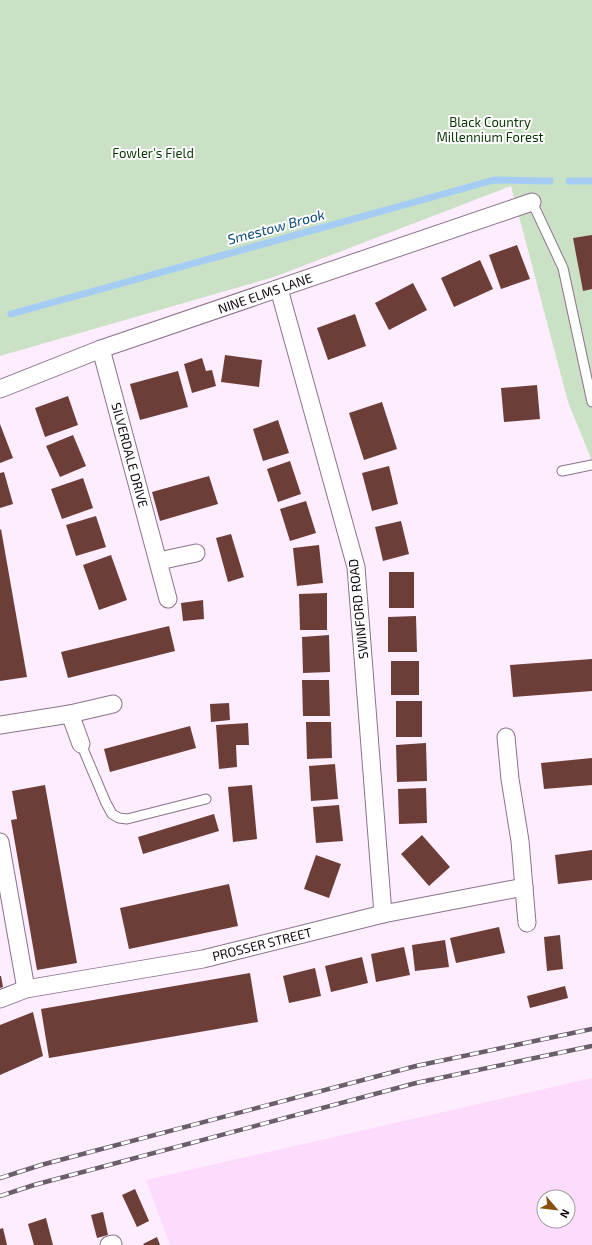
<svg xmlns="http://www.w3.org/2000/svg" width="592" height="1245" font-family="'Exo 2',sans-serif">
	<style>
		.built { fill: #fddbfc; fill-rule: evenodd }
		.green { fill: #cbe1c6 }
		.lines { fill: none; stroke-linecap: round; stroke-linejoin: round }
		.stream { stroke: #a5cdf3; stroke-width: 7 }
		.building { fill: #6d3e38 }
		.lane-casing { stroke: #8b728a; stroke-width: 11 }
		.street-casing { stroke: #8b728a; stroke-width: 19 }
		.lane { stroke: #fff; stroke-width: 9 }
		.street { stroke: #fff; stroke-width: 17 }
		.rail-casing { stroke: #6a5e6a; stroke-width: 4.5 }
		.rail { stroke: #fff; stroke-width: 3; stroke-dasharray: 9; stroke-linecap: butt }
		.labels { text-anchor: middle; stroke-width: 4; stroke-linejoin: round; paint-order: stroke }
		.park-label { font-size: 13px; fill: #063500; stroke: #fff }
		.street-label { font-size: 13px; fill: #120912; stroke: #fff }
		.water-label { font-size: 14px; font-style: italic; fill: #094977; stroke: #fff }
	</style>
	<rect width="100%" height="100%" fill="#feedfe"/>
	<path class="built" d="M592 1078V1245H170L146 1180ZM544 1197H568V1221H544Z"/>
	<polygon class="green" points="0,0 592,0 592,466 590,456 568,402 511,186 274,277 0,356"/>
	<g class="lines">
		<g class="stream">
			<polyline points="569,181 592,181"/>
			<polyline points="11,314 494,180 550,181"/>
		</g>
	</g>
	<g class="building">
		<polygon points="592,235 592,289 583,291 573,238"/>
		<polygon points="517,245 530,279 501,289 489,255"/>
		<polygon points="480,260 493,289 454,307 441,278"/>
		<polygon points="413,283 427,310 389,330 375,303"/>
		<polygon points="355,314 366,346 328,360 317,328"/>
		<polygon points="225,355 262,360 259,387 221,382"/>
		<polygon points="202,358 206,371 212,370 216,386 192,393 184,364"/>
		<polygon points="178,371 188,407 140,420 130,384"/>
		<polygon points="537,385 540,419 504,422 501,388"/>
		<polygon points="68,396 78,425 45,437 35,408"/>
		<polygon points="382,402 397,449 364,460 349,413"/>
		<polygon points="278,420 289,453 263,461 253,429"/>
		<polygon points="0,424 13,458 0,463"/>
		<polygon points="73,435 86,466 60,477 46,446"/>
		<polygon points="290,461 301,494 278,502 267,469"/>
		<polygon points="389,466 398,504 372,511 362,473"/>
		<polygon points="4,472 13,504 0,508 0,473"/>
		<polygon points="209,476 218,504 160,521 152,492"/>
		<polygon points="83,478 93,508 62,519 51,489"/>
		<polygon points="306,501 316,533 290,541 280,509"/>
		<polygon points="96,516 106,547 76,556 66,525"/>
		<polygon points="401,521 409,554 383,561 375,527"/>
		<polygon points="1,529 27,677 0,681 0,530"/>
		<polygon points="231,534 244,577 228,582 216,538"/>
		<polygon points="319,545 323,583 297,586 293,548"/>
		<polygon points="111,555 127,600 99,610 83,565"/>
		<rect x="389" y="572" width="25" height="36"/>
		<polygon points="327,593 327,630 300,630 299,594"/>
		<polygon points="203,600 204,619 183,621 181,603"/>
		<polygon points="416,616 417,652 388,652 388,617"/>
		<polygon points="169,626 175,651 68,678 61,652"/>
		<polygon points="329,635 330,672 303,673 302,637"/>
		<polygon points="592,659 592,691 513,697 510,665"/>
		<rect x="391" y="661" width="28" height="34"/>
		<polygon points="302,680 329,680 330,716 303,716"/>
		<rect x="396" y="701" width="26" height="36"/>
		<polygon points="229,703 230,720 211,722 210,704"/>
		<polygon points="306,722 331,722 332,758 307,759"/>
		<polygon points="248,723 249,745 236,745 237,767 219,769 216,725"/>
		<polygon points="190,726 196,748 110,772 104,749"/>
		<polygon points="426,743 427,781 397,782 396,745"/>
		<polygon points="592,758 592,785 544,789 541,763"/>
		<polygon points="335,764 338,799 311,801 309,766"/>
		<polygon points="45,785 77,963 37,970 11,820 17,819 12,791"/>
		<polygon points="252,785 257,839 233,842 228,787"/>
		<polygon points="426,788 427,823 399,824 398,789"/>
		<polygon points="339,805 343,841 316,843 313,807"/>
		<polygon points="214,814 219,831 143,854 138,837"/>
		<polygon points="422,835 450,867 429,886 401,854"/>
		<polygon points="592,850 592,880 558,884 555,855"/>
		<polygon points="316,855 341,864 329,898 304,889"/>
		<polygon points="229,884 238,926 129,949 120,908"/>
		<polygon points="499,927 505,953 456,963 450,938"/>
		<polygon points="560,935 563,969 547,971 544,937"/>
		<polygon points="445,940 449,967 415,971 412,945"/>
		<polygon points="404,947 410,975 376,982 371,954"/>
		<polygon points="362,957 368,983 331,992 325,966"/>
		<polygon points="315,968 321,996 289,1003 283,976"/>
		<polygon points="250,973 258,1022 49,1058 41,1009"/>
		<polygon points="0,976 1,976 3,987 0,988"/>
		<polygon points="565,986 568,998 530,1008 527,996"/>
		<polygon points="33,1012 43,1056 0,1075 0,1025"/>
		<polygon points="135,1189 149,1221 137,1227 122,1195"/>
		<polygon points="103,1212 108,1235 97,1238 91,1215"/>
		<polygon points="46,1218 53,1245 34,1245 28,1224"/>
		<polygon points="3,1228 7,1245 0,1245 0,1229"/>
		<polygon points="157,1237 160,1245 144,1245 143,1244"/>
	</g>
	<g class="lines">
		<g class="lane-casing">
			<g id="lane">
				<polyline points="532,202 563,268 592,402"/>
				<polyline points="562,471 592,465"/>
				<polyline points="81,744 106,803 112,814 119,818 127,819 206,799"/>
			</g>
		</g>
		<g class="street-casing">
			<g id="street">
				<polyline points="279,289 356,567 383,914"/>
				<polyline points="101,349 168,599"/>
				<polyline points="0,389 101,349 532,202"/>
				<polyline points="159,561 196,553"/>
				<polyline points="70,714 81,744"/>
				<polyline points="0,725 70,714 113,704"/>
				<polyline points="506,737 510,779 520,841 527,923"/>
				<polyline points="0,842 26,989"/>
				<polyline points="0,999 26,989 203,959 383,914 524,887"/>
				<polyline points="109,1245 113,1244 113,1245"/>
			</g>
		</g>
		<use href="#lane" class="lane"/>
		<use href="#street" class="street"/>
		<g class="rail-casing">
			<g id="rail">
				<polyline points="0,1178 41,1165 416,1066 592,1029"/>
				<polyline points="0,1196 34,1185 416,1083 592,1046"/>
			</g>
		</g>
		<use href="#rail" class="rail"/>
	</g>
	<g class="labels">
		<g class="park-label">
			<text x="490" y="127">Black Country<tspan x="490" dy="15">Millennium Forest</tspan></text>
			<text x="153" y="158">Fowler's Field</text>
		</g>
		<g class="street-label">
			<text transform="translate(265 293) rotate(-19)" y="5">NINE ELMS LANE</text>
			<text transform="translate(130 455) rotate(75)" y="5">SILVERDALE DRIVE</text>
			<text transform="translate(358 609) rotate(-96)" y="5">SWINFORD ROAD</text>
			<text transform="translate(262 944) rotate(-14)" y="5">PROSSER STREET</text>
		</g>
		<g class="water-label">
			<text transform="translate(276 227) rotate(-15)" y="5">Smestow Brook</text>
		</g>
	</g>
	<g transform="translate(556 1209) rotate(118)"><circle r="19" fill="#ffffff" stroke="#a09da0"/>
	<path d="M0-3L7 15L0 10L-7 15Z" fill="#8b4e0f"/>
	<text y="-6" font-size="11" font-weight="bold" text-anchor="middle" fill="#120912">N</text>
	</g>
</svg>
